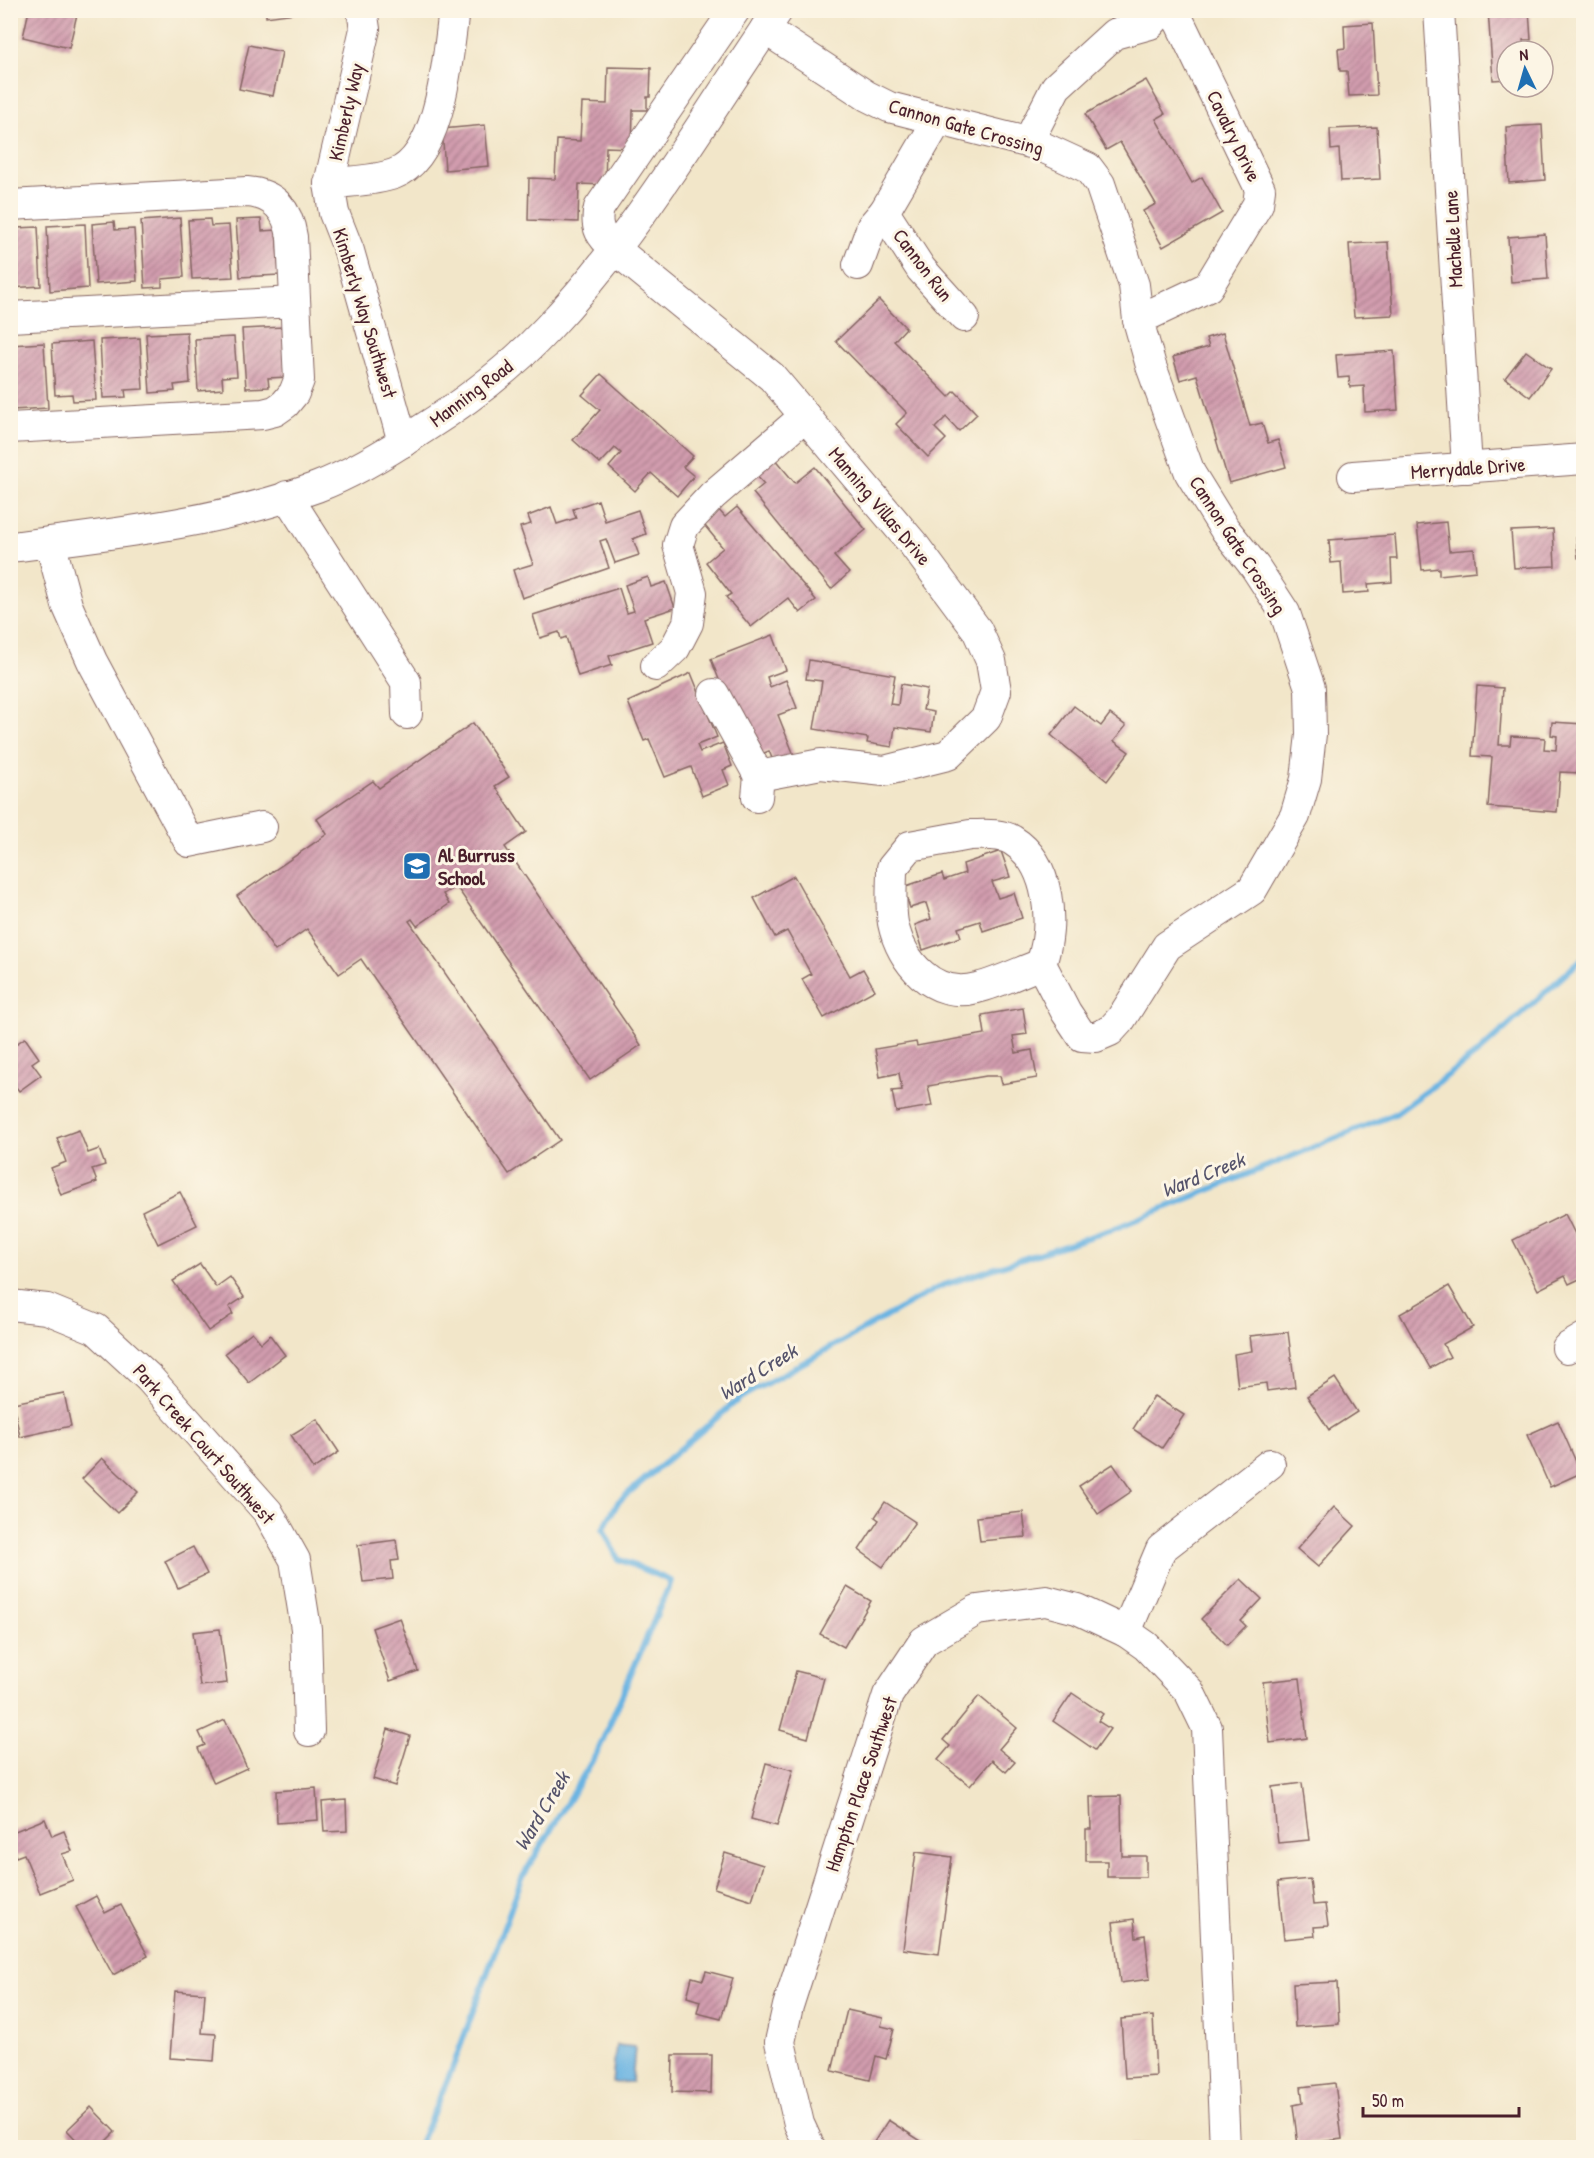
<svg xmlns="http://www.w3.org/2000/svg" width="1594" height="2158" font-family="'Patrick Hand',sans-serif">
	<style>
		.water { fill: #6ab4e2; stroke: #5a6a86; stroke-width: 1.5 }
		.lines { fill: none; stroke-linecap: round; stroke-linejoin: round }
		.stream { stroke: #6ab4e2; stroke-width: 6 }
		.building { fill: url(#building-hatch) }
		.minor-casing { stroke: #856562; stroke-width: 32 }
		.minor { stroke: #fff; stroke-width: 30 }
		.labels { text-anchor: middle; stroke-width: 6; stroke-linejoin: round; paint-order: stroke }
		.street-label { font-size: 20px; fill: #4a1f2b; stroke: #fcf5e5 }
		.poi-label { font-size: 20px; font-weight: bold; fill: #4a1f2b; stroke: #fcf5e5; text-anchor: start }
		.water-label { font-size: 21px; font-style: italic; fill: #55536b; stroke: #fcf5e5 }
	</style>
	<defs>
		<pattern id="building-hatch" width="6" height="6" patternUnits="userSpaceOnUse" patternTransform="scale(1.5)"><rect width="6" height="6" fill="#d19cae"/><path d="M-1 1l2-2M0 6l6-6M5 7l2-2" fill="none" stroke="#ac7f8e"/></pattern>
	</defs>
	<rect width="100%" height="100%" fill="#fcf5e5"/>
	<filter id="ink" filterUnits="userSpaceOnUse"><feTurbulence type="fractalNoise" baseFrequency=".0167" numOctaves="2"/><feDisplacementMap in="SourceGraphic" scale="12" xChannelSelector="R" yChannelSelector="G"/><feConvolveMatrix kernelMatrix="1 2 1 2 8 2 1 2 1" color-interpolation-filters="sRGB"/></filter>
	<filter id="wash" filterUnits="userSpaceOnUse"><feTurbulence type="fractalNoise" baseFrequency=".008" numOctaves="4" result="noise"/><feDisplacementMap in="SourceGraphic" scale="24" xChannelSelector="R" yChannelSelector="G"/><feGaussianBlur stdDeviation="1.35" result="paint"/><feColorMatrix in="noise" values="0 0 0 0 0 0 0 0 0 0 0 0 0 0 0 0 0 1.4 0 .05"/><feComposite in="paint" operator="in"/></filter>
	<g filter="url(#wash)">
		<rect width="100%" height="100%" fill="#f2e6c9"/>
		<polygon class="water" points="616,2045 635,2047 632,2082 612,2083"/>
		<g class="lines">
			<polyline class="stream" points="418,2148 452,2069 522,1878 598,1751 671,1581 618,1559 603,1529 618,1502 740,1398 941,1286 1113,1229 1395,1114 1479,1052 1584,957"/>
		</g>
		<g id="blocks">
			<g class="building">
				<polygon points="29,10 78,10 69,48 23,37"/>
				<polygon points="266,10 295,10 296,13 266,17"/>
				<polygon points="1488,10 1529,10 1531,40 1523,40 1524,51 1507,51 1507,79 1493,80"/>
				<polygon points="1373,23 1377,95 1349,96 1347,71 1340,71 1338,49 1345,48 1344,25"/>
				<polygon points="249,45 282,52 273,96 239,89"/>
				<polygon points="608,67 651,68 650,97 647,97 647,110 633,110 632,148 606,147 605,185 579,184 578,222 528,220 529,178 555,179 557,140 580,141 582,103 607,104"/>
				<polygon points="1146,80 1165,114 1156,119 1192,183 1202,177 1222,213 1163,247 1143,211 1156,204 1120,142 1106,150 1085,114"/>
				<polygon points="485,125 489,166 445,170 442,129"/>
				<polygon points="1542,125 1545,180 1509,183 1506,127"/>
				<polygon points="1377,127 1380,179 1341,181 1339,149 1331,150 1330,129"/>
				<polygon points="180,218 184,277 162,279 162,287 145,288 141,221"/>
				<polygon points="210,219 211,226 229,225 233,277 192,279 188,220"/>
				<polygon points="261,219 262,231 276,230 279,275 240,277 236,220"/>
				<polygon points="114,222 115,230 134,229 137,281 96,284 92,224"/>
				<polygon points="85,224 88,288 50,291 47,226"/>
				<polygon points="38,227 41,286 10,288 10,236 16,235 16,228"/>
				<polygon points="1545,234 1548,279 1511,282 1508,237"/>
				<polygon points="1388,242 1393,315 1354,317 1349,244"/>
				<polygon points="879,300 906,328 894,341 949,397 955,391 977,414 959,431 946,417 935,428 946,439 928,457 896,424 907,413 836,341"/>
				<polygon points="284,327 287,377 268,378 269,387 246,388 242,329"/>
				<polygon points="187,332 190,383 174,385 175,391 150,393 146,334"/>
				<polygon points="1223,333 1250,426 1262,423 1268,443 1278,440 1286,467 1229,483 1197,375 1180,380 1173,357 1209,347 1206,338"/>
				<polygon points="234,337 237,376 222,377 223,389 198,391 195,339"/>
				<polygon points="140,338 143,389 125,390 126,397 103,398 100,340"/>
				<polygon points="92,341 96,400 73,401 72,394 55,395 52,344"/>
				<polygon points="44,343 48,408 11,410 10,345"/>
				<polygon points="1394,351 1398,410 1365,412 1364,386 1350,387 1349,377 1338,378 1336,355"/>
				<polygon points="1526,351 1551,369 1530,397 1505,378"/>
				<polygon points="601,374 693,456 683,467 694,476 677,496 651,473 635,491 609,467 621,453 615,448 600,464 573,440 600,410 582,395"/>
				<polygon points="773,457 795,483 815,467 866,530 834,556 849,573 831,589 753,493 764,484 754,473"/>
				<polygon points="598,500 605,521 638,510 646,534 633,539 639,555 615,563 606,539 600,541 609,568 522,598 513,570 533,564 520,527 531,524 528,516 551,507 557,524 576,518 573,509"/>
				<polygon points="737,507 816,600 800,613 788,598 751,627 726,597 731,594 706,562 723,548 701,521 717,508 725,517"/>
				<polygon points="1446,522 1449,551 1474,549 1476,571 1439,575 1439,568 1422,570 1417,525"/>
				<polygon points="1553,529 1555,566 1514,568 1511,531"/>
				<polygon points="1395,535 1397,559 1391,559 1392,582 1368,584 1369,592 1343,594 1341,562 1331,563 1329,540"/>
				<polygon points="1576,536 1584,536 1584,557 1578,558"/>
				<polygon points="648,577 651,587 666,582 675,608 644,618 652,642 609,656 612,665 578,676 566,637 561,639 559,632 540,638 533,615 619,588 627,613 634,611 625,585"/>
				<polygon points="773,635 786,670 767,677 770,687 786,680 797,708 778,715 794,755 774,763 769,751 754,757 739,731 711,659"/>
				<polygon points="809,660 895,675 890,704 898,705 901,684 927,689 923,710 934,712 931,732 895,727 892,747 867,743 868,738 814,729 822,681 806,679"/>
				<polygon points="691,673 717,737 697,745 700,752 723,743 732,766 723,770 729,785 702,796 691,767 665,777 649,739 644,741 628,702"/>
				<polygon points="1477,686 1503,688 1499,745 1510,745 1511,736 1545,738 1544,749 1556,750 1557,736 1551,735 1552,722 1584,724 1581,773 1560,772 1557,812 1488,807 1492,757 1472,756"/>
				<polygon points="1074,706 1101,726 1110,714 1126,726 1114,741 1129,752 1107,781 1051,735"/>
				<polygon points="473,723 509,777 495,786 526,832 505,847 641,1045 590,1080 456,886 443,894 449,904 417,926 412,919 409,921 560,1140 509,1174 361,959 339,974 307,929 275,951 237,896 327,834 317,819 373,781 379,788"/>
				<polygon points="1001,851 1010,877 992,882 998,898 1014,893 1022,918 983,931 980,921 958,928 961,937 923,950 915,925 931,919 926,903 910,908 903,887 942,874 944,880 965,873 963,864"/>
				<polygon points="794,876 850,976 863,969 875,990 824,1018 802,979 811,974 787,931 775,937 754,898"/>
				<polygon points="1023,1008 1027,1034 1013,1036 1016,1053 1032,1050 1037,1078 1002,1084 1000,1076 986,1076 928,1086 932,1106 896,1112 892,1091 902,1090 899,1073 880,1077 875,1049 916,1042 917,1046 985,1034 982,1015"/>
				<polygon points="25,1038 39,1058 32,1063 41,1075 19,1091 10,1079 10,1048"/>
				<polygon points="79,1130 88,1153 99,1149 105,1165 92,1169 97,1182 61,1195 51,1168 66,1162 57,1138"/>
				<polygon points="180,1192 197,1225 158,1244 142,1211"/>
				<polygon points="1565,1214 1584,1252 1584,1277 1569,1284 1565,1276 1538,1290 1513,1240"/>
				<polygon points="200,1264 216,1287 230,1277 244,1297 229,1307 233,1314 208,1331 173,1281"/>
				<polygon points="1449,1286 1473,1327 1443,1344 1450,1357 1430,1368 1400,1314"/>
				<polygon points="252,1332 261,1343 270,1335 285,1355 249,1383 225,1353"/>
				<polygon points="1288,1332 1295,1387 1267,1391 1266,1383 1238,1387 1234,1354 1252,1351 1250,1336"/>
				<polygon points="1335,1378 1357,1412 1329,1430 1307,1396"/>
				<polygon points="64,1393 71,1426 20,1437 13,1403"/>
				<polygon points="1154,1396 1184,1415 1162,1448 1133,1429"/>
				<polygon points="317,1419 339,1452 313,1469 291,1435"/>
				<polygon points="1558,1421 1581,1473 1550,1487 1527,1435"/>
				<polygon points="102,1458 138,1492 117,1513 82,1479"/>
				<polygon points="1113,1464 1132,1491 1098,1514 1079,1486"/>
				<polygon points="885,1502 915,1522 883,1567 859,1550 879,1520 875,1517"/>
				<polygon points="1334,1507 1355,1526 1318,1567 1297,1549"/>
				<polygon points="1023,1512 1026,1537 980,1541 977,1517"/>
				<polygon points="396,1540 399,1560 391,1561 393,1579 363,1582 358,1545"/>
				<polygon points="193,1547 207,1574 178,1588 165,1561"/>
				<polygon points="1241,1579 1262,1599 1241,1621 1246,1626 1227,1645 1201,1619"/>
				<polygon points="847,1587 871,1601 844,1647 820,1634"/>
				<polygon points="400,1618 418,1671 390,1681 372,1628"/>
				<polygon points="220,1629 227,1683 200,1686 193,1632"/>
				<polygon points="796,1671 824,1678 808,1738 780,1730"/>
				<polygon points="1300,1678 1307,1738 1270,1743 1263,1682"/>
				<polygon points="1072,1693 1103,1714 1098,1721 1110,1729 1095,1750 1053,1721"/>
				<polygon points="979,1696 1017,1728 999,1749 1015,1762 1006,1772 992,1760 970,1786 938,1760 950,1746 943,1740"/>
				<polygon points="225,1720 247,1768 214,1783 198,1748 205,1745 199,1732"/>
				<polygon points="388,1729 410,1736 395,1786 373,1779"/>
				<polygon points="766,1763 793,1770 777,1826 751,1819"/>
				<polygon points="1302,1783 1309,1840 1278,1843 1272,1787"/>
				<polygon points="316,1788 318,1820 277,1823 276,1791"/>
				<polygon points="1121,1796 1122,1856 1146,1856 1146,1877 1107,1877 1107,1861 1086,1861 1086,1829 1091,1829 1090,1797"/>
				<polygon points="346,1800 347,1831 324,1832 322,1802"/>
				<polygon points="45,1819 52,1836 64,1831 72,1851 62,1854 73,1880 40,1893 24,1854 16,1857 10,1843 10,1833"/>
				<polygon points="916,1852 952,1857 939,1954 903,1949"/>
				<polygon points="725,1853 763,1865 752,1900 714,1888"/>
				<polygon points="1310,1879 1313,1905 1325,1904 1328,1926 1314,1927 1315,1936 1284,1939 1278,1882"/>
				<polygon points="96,1896 105,1913 121,1905 148,1956 113,1975 76,1907"/>
				<polygon points="1134,1919 1136,1937 1145,1935 1150,1979 1120,1983 1113,1922"/>
				<polygon points="706,1971 733,1978 721,2019 697,2013 700,2001 687,1997 692,1977 703,1980"/>
				<polygon points="1337,1982 1339,2024 1295,2027 1293,1984"/>
				<polygon points="175,1991 205,1993 202,2033 216,2034 214,2061 170,2058"/>
				<polygon points="847,2010 883,2018 881,2026 894,2029 886,2059 876,2056 870,2080 832,2071"/>
				<polygon points="1153,2016 1156,2076 1125,2078 1121,2019"/>
				<polygon points="673,2055 712,2055 711,2093 672,2092"/>
				<polygon points="1335,2083 1342,2139 1298,2145 1293,2105 1303,2103 1301,2087"/>
				<polygon points="91,2107 115,2132 103,2144 106,2148 84,2148 67,2130"/>
				<polygon points="888,2120 932,2148 883,2148 874,2142"/>
				<polygon points="1132,2143 1157,2146 1157,2148 1132,2148"/>
			</g>
		</g>
	</g>
	<g filter="url(#ink)">
		<use href="#blocks" fill-opacity="0" stroke="#856562" stroke-width="1.5"/>
		<g class="lines">
			<g class="minor-casing">
				<g id="minor">
					<polyline points="362,10 365,29 329,184 334,213 349,251 403,442"/>
					<path d="M735 10 599 208C594 228 601 236 616 250L772 377 914 545 977 630 991 661 996 691 986 718 948 755 884 771 821 764 759 776 757 797"/>
					<polyline points="1439,10 1467,468"/>
					<polyline points="765,29 867,96 889,107 1038,145 1088,168 1100,184 1134,285 1138,320 1151,366 1190,473 1224,528 1255,567 1285,613 1310,688 1311,734 1306,779 1295,816 1252,890 1167,946 1121,1019 1110,1031 1096,1037 1082,1036 1066,1012 1041,964"/>
					<polyline points="1028,142 1056,87 1114,34 1150,24 1162,10"/>
					<path d="M329 184C350 181 374 181 394 174 442 157 448 54 454 10"/>
					<path d="M10 205 247 192C275 194 288 211 292 237L299 380 294 393 285 404 275 411 263 414 10 428"/>
					<polyline points="884,212 921,269 964,317"/>
					<polyline points="858,265 872,226 884,212 938,120"/>
					<polyline points="10,317 295,302"/>
					<polyline points="1138,320 1208,287 1258,204 1260,189 1180,23 1171,10"/>
					<polyline points="1353,476 1584,459"/>
					<polyline points="287,496 406,682 407,714"/>
					<polyline points="50,542 67,605 92,661 189,842 262,827"/>
					<path d="M10 547C113 534 219 523 317 487 354 473 388 452 421 430 467 401 511 368 548 328 638 233 704 118 778 10"/>
					<polyline points="656,666 675,648 688,623 692,593 678,545 684,526 713,495 805,416"/>
					<polyline points="714,694 759,776"/>
					<path d="M970 835C983 835 1000 833 1012 840 1051 864 1055 925 1041 964 1020 972 998 983 977 988 934 1000 901 962 893 923 890 906 892 885 892 868L910 846Z"/>
					<polyline points="10,1305 47,1309 96,1329 149,1378 268,1512 295,1560 306,1629 309,1731"/>
					<polyline points="1567,1348 1584,1338"/>
					<polyline points="1126,1632 1161,1549 1270,1464"/>
					<polyline points="810,2148 799,2124 780,2042 788,2006 888,1695 924,1641 977,1610 1046,1601 1077,1609 1126,1632 1146,1646 1189,1691 1207,1728 1225,2148"/>
				</g>
			</g>
			<use href="#minor" class="minor"/>
		</g>
	</g>
	<defs>
		<g id="school-square" transform="scale(1.5)"><rect x="-9" y="-9" width="18" height="18" rx="4" fill="#1f6fb2" stroke="#fcf5e5"/><path d="M0-5L7-2L0 1L-7-2ZM-4 1L0 2.5L4 1V4Q0 6-4 4Z" fill="#fff"/></g>
	</defs>
	<g fill-rule="evenodd">
		<use href="#school-square" x="417" y="866"/>
	</g>
	<g class="labels">
		<g class="street-label">
			<text transform="translate(346 112) rotate(-77)" y="7">Kimberly Way</text>
			<text transform="translate(966 127) rotate(16)" y="7">Cannon Gate Crossing</text>
			<text transform="translate(1234 136) rotate(64)" y="7">Cavalry Drive</text>
			<text transform="translate(1453 239) rotate(-93)" y="7">Machelle Lane</text>
			<text transform="translate(923 265) rotate(53)" y="7">Cannon Run</text>
			<text transform="translate(365 313) rotate(73)" y="7">Kimberly Way Southwest</text>
			<text transform="translate(471 393) rotate(-37)" y="7">Manning Road</text>
			<text transform="translate(1468 468) rotate(-4)" y="7">Merrydale Drive</text>
			<text transform="translate(880 506) rotate(50)" y="7">Manning Villas Drive</text>
			<text transform="translate(1238 545) rotate(57)" y="7">Cannon Gate Crossing</text>
			<text transform="translate(204 1444) rotate(49)" y="7">Park Creek Court Southwest</text>
			<text transform="translate(861 1784) rotate(-71)" y="7">Hampton Place Southwest</text>
		</g>
		<g class="poi-label">
			<text x="438" y="862">Al Burruss<tspan x="438" dy="23">School</tspan></text>
		</g>
		<g class="water-label">
			<text transform="translate(1203 1175) rotate(-22)" y="7">Ward Creek</text>
			<text transform="translate(758 1372) rotate(-32)" y="7">Ward Creek</text>
			<text transform="translate(542 1811) rotate(-59)" y="7">Ward Creek</text>
		</g>
	</g>
	<rect width="1594" height="2158" fill="none" stroke="#fcf5e5" stroke-width="36"/>
	<g transform="translate(1525 69) rotate(355)"><circle r="28" fill="#fcf5e5" stroke="#b59f9b" stroke-width="1.5"/>
	<path d="M0-4.5L10 22L0 15L-10 22Z" fill="#1f6fb2"/>
	<text y="-9" font-size="16" font-weight="bold" text-anchor="middle" fill="#4a1f2b">N</text>
	</g>
	<path d="M1363 2107v9h156v-9" fill="none" stroke="#4a1f2b" stroke-width="3"/>
	<text x="1372" y="2107" font-size="18" fill="#4a1f2b" stroke="#fcf5e5" stroke-width="4.5" paint-order="stroke">50 m</text>
</svg>
